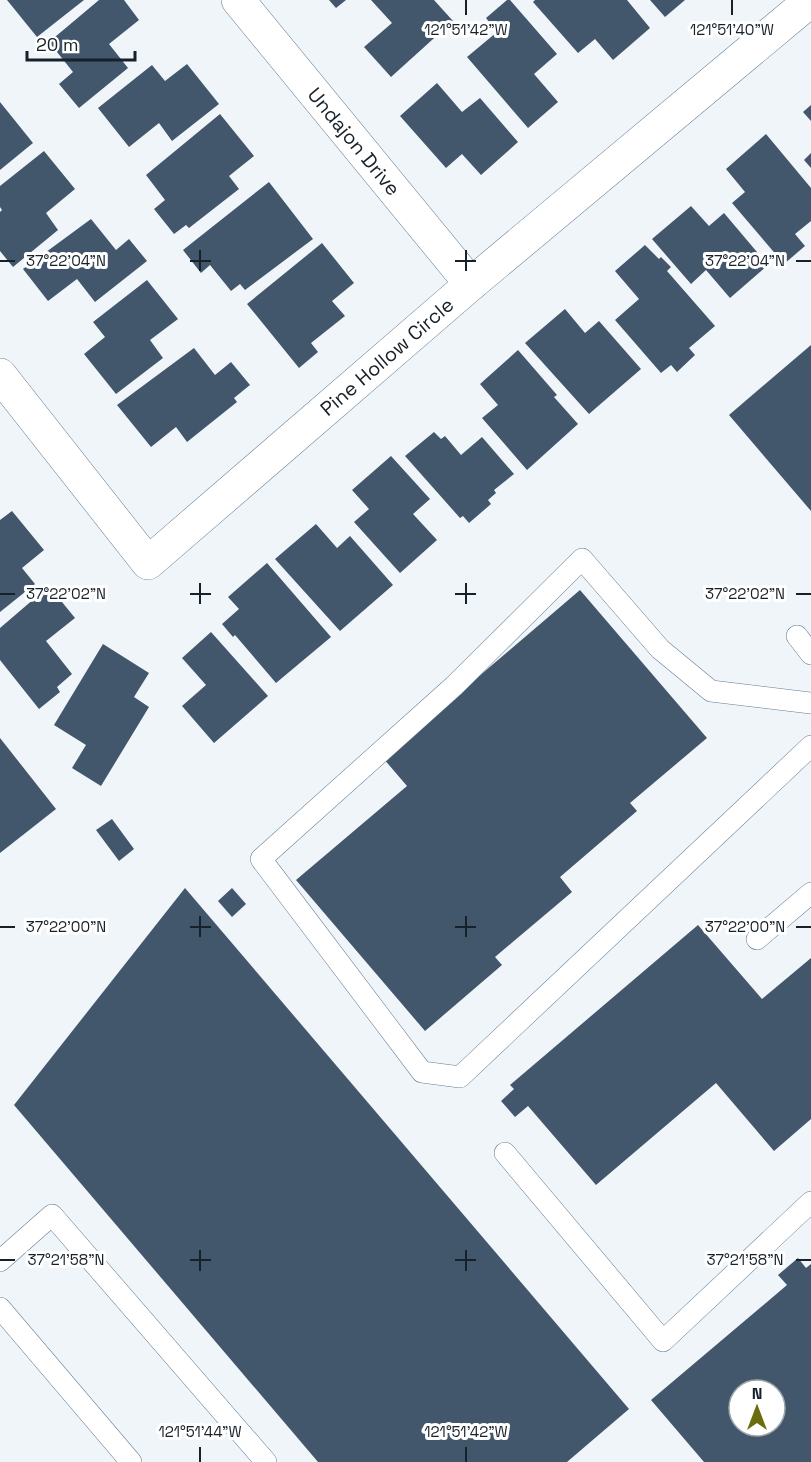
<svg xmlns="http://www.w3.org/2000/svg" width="811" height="1462" font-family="'Space Grotesk',sans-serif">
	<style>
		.building { fill: #42576b; fill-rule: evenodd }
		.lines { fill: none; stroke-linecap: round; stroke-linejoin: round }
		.service-casing { stroke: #667d92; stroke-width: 22 }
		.minor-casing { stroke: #667d92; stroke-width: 34 }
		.service { stroke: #fff; stroke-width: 21 }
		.minor { stroke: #fff; stroke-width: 33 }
		.ticks { fill: none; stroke: #172129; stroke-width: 2 }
		.labels { text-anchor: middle; stroke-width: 6; stroke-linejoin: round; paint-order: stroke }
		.street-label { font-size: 20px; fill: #172129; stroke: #fff }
		.ticks-label { font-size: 15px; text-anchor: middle; fill: #172129; stroke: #fff; stroke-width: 6; stroke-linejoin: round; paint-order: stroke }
	</style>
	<rect width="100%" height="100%" fill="#f0f5fa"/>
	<g class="building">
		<polygon points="7,0 84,0 37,37"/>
		<polygon points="99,0 124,0 139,20 109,44 128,68 79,108 59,84 73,72 49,42"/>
		<polygon points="329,0 346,0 336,8"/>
		<polygon points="371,0 434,0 453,21 391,77 364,47 392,23"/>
		<polygon points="507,0 510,0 557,54 534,74 558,102 528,128 467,57 497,32 486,18"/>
		<polygon points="535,0 627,0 650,28 613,60 595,39 578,53 533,2"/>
		<polygon points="650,0 685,0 665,17"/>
		<polygon points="187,64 219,104 172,141 159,123 129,147 98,108 152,65 165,81"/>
		<polygon points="437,83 462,112 480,98 518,142 481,175 462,154 446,168 400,116"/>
		<polygon points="0,102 33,143 0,170"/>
		<polygon points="811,105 811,121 803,112"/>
		<polygon points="220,114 254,156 229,176 239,189 189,228 186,225 174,234 154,209 165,200 146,175"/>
		<polygon points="766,134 811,188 811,221 795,234 805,246 784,264 732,203 745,192 726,169"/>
		<polygon points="44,151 75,189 46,213 58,230 13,267 0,251 0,212 2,210 0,207 0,186"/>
		<polygon points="811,153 811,168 804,160"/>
		<polygon points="269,182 313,239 245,290 240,284 231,291 210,265 201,273 183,250"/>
		<polygon points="691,206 709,226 724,213 768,265 730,298 706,270 691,284 652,239"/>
		<polygon points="91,219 116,250 129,239 147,261 95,302 77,279 48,301 23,269"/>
		<polygon points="322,243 354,283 332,301 345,316 311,343 318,352 299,368 247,304"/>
		<polygon points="645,245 659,259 661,257 671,267 667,271 715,326 689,348 695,355 677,372 671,365 661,373 615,320 639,299 615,271"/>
		<polygon points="147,280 178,319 150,340 163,358 116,394 84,354 105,337 93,322"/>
		<polygon points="565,309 585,333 599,321 641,369 589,414 525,343"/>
		<polygon points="811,345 811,511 729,415"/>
		<polygon points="194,348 215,375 231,362 250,385 234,398 237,402 187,442 176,427 151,447 117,405"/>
		<polygon points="518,350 557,395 554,397 578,424 527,470 482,418 498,405 480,384"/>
		<polygon points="434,432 441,439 445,436 461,455 482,437 514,474 494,490 496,493 488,500 491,504 469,523 463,516 460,518 405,456"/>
		<polygon points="391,456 430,499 413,514 437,540 400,573 354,522 369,509 352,490"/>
		<polygon points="12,511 44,550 22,568 35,584 0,612 0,520"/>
		<polygon points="316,524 337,548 350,536 393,585 340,631 275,559"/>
		<polygon points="267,563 331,637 276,683 235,635 233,637 222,624 239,609 228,597"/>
		<polygon points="49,586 75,618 46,641 72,674 57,687 60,692 39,709 0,660 0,628"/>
		<polygon points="580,590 707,738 630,803 637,811 560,877 572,892 495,957 502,965 425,1031 296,880 407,786 383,758"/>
		<polygon points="211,632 268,696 214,743 182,706 206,685 182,658"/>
		<polygon points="103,644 149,673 134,697 149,707 101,786 72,768 86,745 54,725"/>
		<polygon points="0,738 56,809 0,853"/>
		<polygon points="112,819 134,849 119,861 96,830"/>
		<polygon points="185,888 629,1409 567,1462 318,1462 14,1105"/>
		<polygon points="232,888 246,904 232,917 218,901"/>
		<polygon points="698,925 762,999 811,958 811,1119 774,1151 716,1083 596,1185 528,1106 515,1117 501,1101 514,1089 510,1085"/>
		<path d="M798 1258 806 1268 811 1264V1462H704L651 1400 787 1285 778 1275ZM739 1390H775V1426H739Z"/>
	</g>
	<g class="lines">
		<g class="service-casing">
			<g id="service">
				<polyline points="797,636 811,654"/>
				<polyline points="811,703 711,691 660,649 582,559 454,686 261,859 422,1072 460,1077 811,746"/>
				<polyline points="757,939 811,893"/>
				<polyline points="505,1153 663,1341 811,1202"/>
				<polyline points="0,1261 52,1215 266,1462"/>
				<polyline points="0,1308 131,1462"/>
			</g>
		</g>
		<g class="minor-casing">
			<g id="minor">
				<path id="s1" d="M238 0 471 284"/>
				<path id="s2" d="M0 375 148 563 471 284 811 0"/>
			</g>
		</g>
		<use href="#service" class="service"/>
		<use href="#minor" class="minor"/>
	</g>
	<path class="ticks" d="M466 0V15M732 0V15M200 250V271M466 250V271M0 261H15M190 261H211M455 261H476M796 261H811M200 583V604M466 583V604M0 594H15M190 594H211M455 594H476M796 594H811M200 916V937M466 916V937M0 927H15M190 927H211M455 927H476M796 927H811M200 1250V1271M466 1250V1271M0 1260H15M190 1260H211M455 1260H476M796 1260H811M200 1447V1462M466 1447V1462"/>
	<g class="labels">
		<g class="street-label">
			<text dy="7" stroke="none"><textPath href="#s1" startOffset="183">Undajon Drive</textPath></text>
			<text dy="7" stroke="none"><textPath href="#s2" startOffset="555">Pine Hollow Circle</textPath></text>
		</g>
	</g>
	<g class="ticks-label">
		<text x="466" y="35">121°51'42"W</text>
		<text x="732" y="35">121°51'40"W</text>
		<text x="66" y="266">37°22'04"N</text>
		<text x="745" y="266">37°22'04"N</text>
		<text x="66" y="599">37°22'02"N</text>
		<text x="745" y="599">37°22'02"N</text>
		<text x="66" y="932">37°22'00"N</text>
		<text x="745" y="932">37°22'00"N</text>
		<text x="66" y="1265">37°21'58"N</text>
		<text x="745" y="1265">37°21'58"N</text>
		<text x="200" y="1437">121°51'44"W</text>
		<text x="466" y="1437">121°51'42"W</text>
	</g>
	<g transform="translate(757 1408)"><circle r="28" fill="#ffffff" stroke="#a2a6a9" stroke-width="1.5"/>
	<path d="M0-4.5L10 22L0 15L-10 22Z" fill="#6a6c0e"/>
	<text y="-9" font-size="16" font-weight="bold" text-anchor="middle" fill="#172129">N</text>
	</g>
	<path d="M27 51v9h108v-9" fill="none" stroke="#172129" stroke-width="3"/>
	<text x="36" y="51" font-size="18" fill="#172129" stroke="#ffffff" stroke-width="4.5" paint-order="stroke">20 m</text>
</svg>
